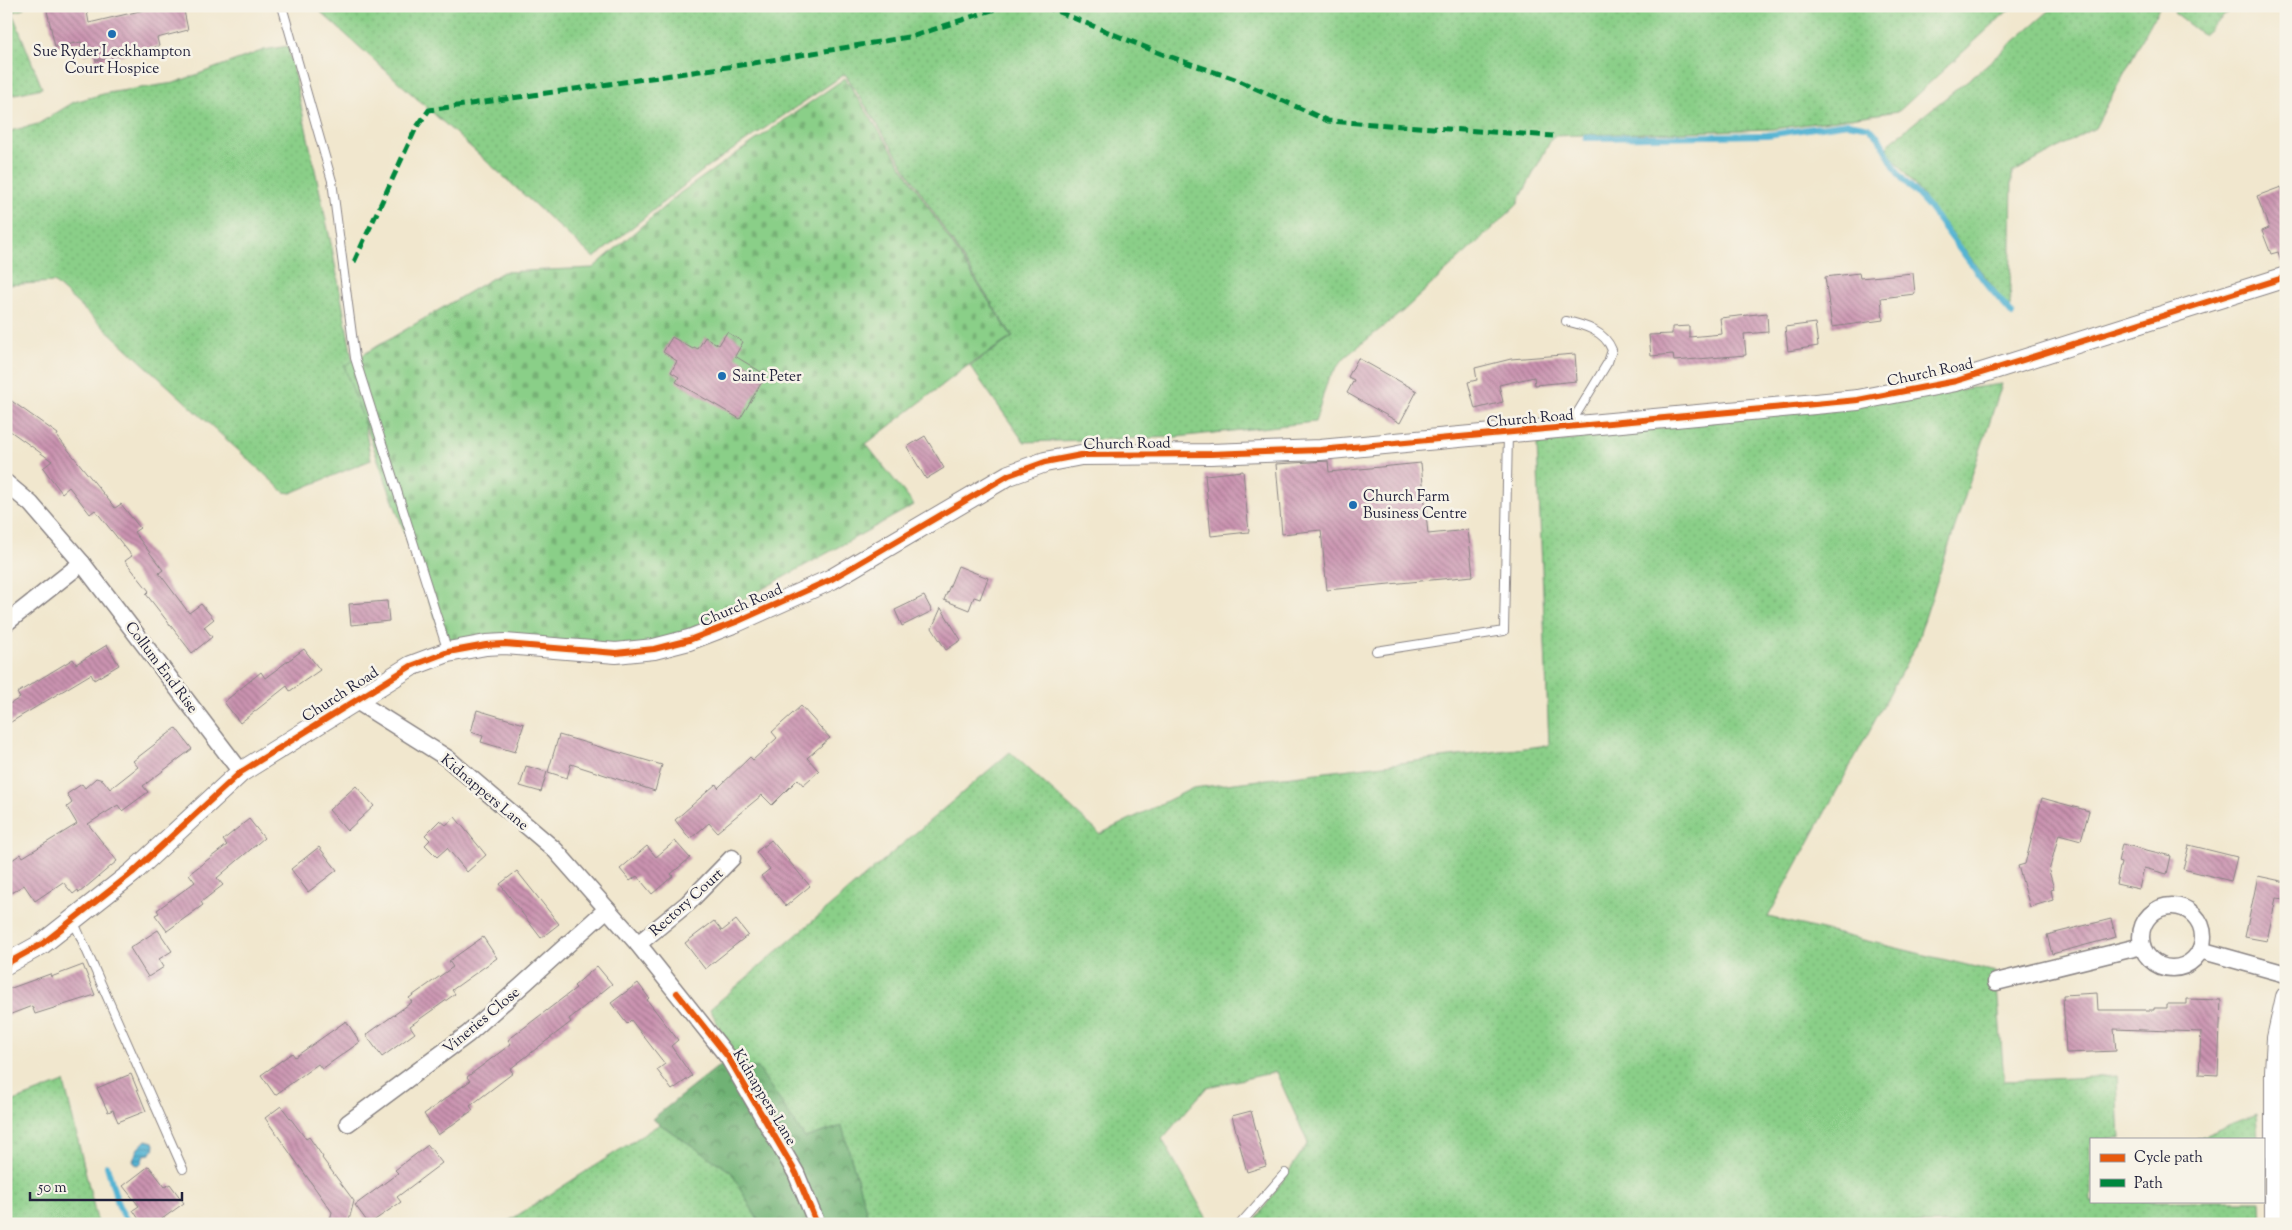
<svg xmlns="http://www.w3.org/2000/svg" width="2292" height="1230" font-family="'Sorts Mill Goudy',serif">
	<style>
		.grass { fill: url(#grass-dots); stroke: #567862 }
		.forest { fill: url(#forest-crowns); stroke: #486a58 }
		.cemetery { fill: url(#cemetery-stones); stroke: #567862 }
		.water { fill: url(#water-rules); stroke: #3b6b87 }
		.lines { fill: none; stroke-linecap: round; stroke-linejoin: round }
		.stream { stroke: #54b4d3; stroke-width: 6 }
		.building { fill: url(#building-back-hatch) }
		.service-casing { stroke: #8a8484; stroke-width: 10 }
		.minor-casing { stroke: #8a8484; stroke-width: 19 }
		.tertiary-casing { stroke: #8a8484; stroke-width: 22 }
		.service { stroke: #fff; stroke-width: 8 }
		.minor { stroke: #fff; stroke-width: 16 }
		.tertiary { stroke: #fff; stroke-width: 20 }
		.quiet { stroke: #00873e; stroke-width: 5; stroke-dasharray: 10 5; stroke-linecap: butt }
		.cycleway-casing { stroke: #f7f3e8; stroke-width: 9 }
		.cycleway { stroke: #e8590c; stroke-width: 6 }
		.poi-dot { fill: #1f6fb2; stroke: #f7f3e8; stroke-width: 2 }
		.labels { text-anchor: middle; stroke-width: 5; stroke-linejoin: round; paint-order: stroke }
		.poi-label { font-size: 15px; fill: #22223b; stroke: #f7f3e8; text-anchor: start }
		.street-label { font-size: 15px; fill: #22223b; stroke: #f7f3e8 }
	</style>
	<defs>
		<pattern id="grass-dots" width="8" height="8" patternUnits="userSpaceOnUse" patternTransform="scale(1.25)"><rect width="8" height="8" fill="#8acf88"/><path d="M2 2h.1M6 6h.1" fill="none" stroke="#77b176" stroke-width="1.8" stroke-linecap="round"/></pattern>
		<pattern id="forest-crowns" width="20" height="18" patternUnits="userSpaceOnUse" patternTransform="scale(1.25)"><rect width="20" height="18" fill="#6fb274"/><path d="M2 6a3 3 0 1 1 6 0M12 15a3 3 0 1 1 6 0" fill="none" stroke="#5b9060"/></pattern>
		<pattern id="cemetery-stones" width="16" height="16" patternUnits="userSpaceOnUse" patternTransform="scale(1.25)"><rect width="16" height="16" fill="#8acf88"/><path d="M2 7V4a2 2 0 0 1 4 0v3zM10 15v-3a2 2 0 0 1 4 0v3z" fill="#77b176"/></pattern>
		<pattern id="water-rules" width="6" height="5" patternUnits="userSpaceOnUse" patternTransform="scale(1.25)"><rect width="6" height="5" fill="#54b4d3"/><path d="M0 2.5h6" fill="none" stroke="#4592ac"/></pattern>
		<pattern id="building-back-hatch" width="6" height="6" patternUnits="userSpaceOnUse" patternTransform="scale(1.25)"><rect width="6" height="6" fill="#ca93b0"/><path d="M-1 5l2 2M0 0l6 6M5-1l2 2" fill="none" stroke="#a47890"/></pattern>
	</defs>
	<rect width="100%" height="100%" fill="#f7f3e8"/>
	<filter id="ink" filterUnits="userSpaceOnUse"><feTurbulence type="fractalNoise" baseFrequency=".02" numOctaves="2"/><feDisplacementMap in="SourceGraphic" scale="10" xChannelSelector="R" yChannelSelector="G"/><feConvolveMatrix kernelMatrix="1 2 1 2 8 2 1 2 1" color-interpolation-filters="sRGB"/></filter>
	<filter id="wash" filterUnits="userSpaceOnUse"><feTurbulence type="fractalNoise" baseFrequency=".0096" numOctaves="4" result="noise"/><feDisplacementMap in="SourceGraphic" scale="20" xChannelSelector="R" yChannelSelector="G"/><feGaussianBlur stdDeviation="1.12" result="paint"/><feColorMatrix in="noise" values="0 0 0 0 0 0 0 0 0 0 0 0 0 0 0 0 0 1.4 0 .05"/><feComposite in="paint" operator="in"/></filter>
	<g filter="url(#wash)">
		<rect width="100%" height="100%" fill="#f1e7ce"/>
		<g class="grass">
			<polygon points="6,6 25,6 24,9 12,12 42,88 6,96"/>
			<polygon points="314,6 2013,6 1899,111 1773,129 1553,136 1516,206 1403,311 1345,357 1328,379 1315,422 1177,437 1024,442 970,366 1013,337 845,74 706,168 594,258"/>
			<polygon points="2055,6 2160,6 2095,128 2012,173 2010,309 1888,151 1889,143 1978,72"/>
			<polygon points="2177,6 2235,6 2203,35 2174,13"/>
			<polygon points="288,46 332,248 371,460 291,493 284,492 54,282 6,285 6,132 38,124 74,102 107,93 174,83 264,50"/>
			<polygon points="2002,384 1916,645 1768,917 1996,972 2004,1081 2117,1076 2120,1139 2091,1139 2091,1201 2261,1201 2262,1224 1253,1224 1308,1143 1276,1072 1207,1087 1162,1139 1210,1224 820,1224 710,1009 1010,752 1100,834 1193,788 1549,745 1537,444"/>
			<polygon points="64,1082 98,1224 6,1224 6,1104"/>
			<polygon points="716,1088 785,1224 504,1224"/>
			<polygon points="2256,1114 2258,1139 2195,1139"/>
		</g>
		<polygon class="forest" points="720,1065 758,1068 805,1138 842,1126 870,1224 760,1224 731,1172 652,1119"/>
		<polygon class="cemetery" points="845,78 1012,337 966,367 866,444 914,505 654,649 448,652 344,366 503,272 593,268 680,193"/>
		<polygon class="water" points="146,1140 153,1142 155,1148 150,1154 144,1155 141,1164 136,1165 133,1160 138,1148"/>
		<g class="lines">
			<g class="stream">
				<polyline points="1586,138 1767,135 1848,123 1869,127 1879,138 1899,175 1927,205 1985,282 2012,314"/>
				<polyline points="107,1166 119,1207 129,1224"/>
			</g>
		</g>
		<g id="blocks">
			<g class="building">
				<polygon points="46,6 86,6 89,23 161,6 183,6 188,30 157,38 159,46 96,61 94,52 84,55 81,42 55,47"/>
				<polygon points="2281,187 2286,200 2286,265 2283,266 2278,252 2271,254 2262,231 2269,228 2257,196"/>
				<polygon points="1859,273 1860,278 1913,273 1915,294 1881,298 1883,320 1832,327 1825,277"/>
				<polygon points="1767,313 1768,332 1744,334 1746,355 1674,361 1673,354 1651,356 1649,335 1672,334 1672,327 1689,326 1689,337 1722,334 1720,318"/>
				<polygon points="1815,323 1818,346 1788,351 1785,327"/>
				<polygon points="727,332 743,342 735,356 766,375 740,419 676,382 679,377 671,372 677,361 663,352 672,337 693,349 694,347 698,349 705,337 719,345"/>
				<polygon points="1575,354 1577,381 1535,385 1534,377 1499,385 1503,402 1475,409 1468,382 1477,380 1475,368 1511,359"/>
				<polygon points="1358,358 1417,391 1400,423 1347,393 1354,380 1348,377"/>
				<polygon points="6,397 58,434 57,436 115,508 121,504 140,528 134,532 163,570 159,573 189,613 201,604 214,619 204,627 212,637 192,653 146,594 149,591 125,561 132,556 95,510 90,514 69,487 62,493 43,468 52,461 6,428"/>
				<polygon points="925,436 944,468 926,479 907,447"/>
				<polygon points="1328,461 1329,472 1421,463 1428,534 1468,530 1473,576 1327,590 1321,530 1282,534 1276,464"/>
				<polygon points="1243,471 1249,532 1211,536 1205,475"/>
				<polygon points="958,566 988,578 980,599 974,597 969,610 944,600"/>
				<polygon points="924,596 932,611 902,626 895,610"/>
				<polygon points="387,601 389,621 351,625 349,604"/>
				<polygon points="941,608 961,640 946,650 932,628"/>
				<polygon points="107,645 119,665 94,680 91,674 6,725 6,706 20,698 17,693 73,659 76,664"/>
				<polygon points="304,649 320,670 290,691 287,686 240,723 224,702 261,672 265,678"/>
				<polygon points="801,706 830,738 807,758 819,771 803,785 798,779 772,805 762,795 717,832 709,823 690,839 675,820 716,784 718,788 750,757 753,760 777,738 772,732"/>
				<polygon points="477,710 524,724 515,752 481,742 483,736 471,732"/>
				<polygon points="176,728 192,749 143,786 148,792 122,811 118,805 88,824 117,861 79,893 78,890 73,894 63,882 35,901 24,885 6,896 6,864 21,854 23,857 77,824 67,807 72,803 67,794 82,784 85,788 96,778 103,780 110,789 138,767 133,761"/>
				<polygon points="559,735 662,765 655,791 571,764 567,778 548,772"/>
				<polygon points="526,766 547,772 541,792 520,786"/>
				<polygon points="356,786 374,806 347,831 329,810"/>
				<polygon points="2042,798 2089,811 2081,840 2059,834 2049,871 2054,889 2051,890 2053,900 2030,907 2018,866 2025,864"/>
				<polygon points="455,817 486,855 467,872 447,848 437,857 425,845 430,840 425,835 440,820 446,825"/>
				<polygon points="249,819 264,838 217,878 223,885 201,902 203,905 167,931 155,915 159,913 157,910 195,882 189,874 227,845 223,840"/>
				<polygon points="771,840 810,886 786,906 761,876 770,869 756,852"/>
				<polygon points="675,841 690,858 671,874 673,876 652,894 637,876 630,881 620,869 647,846 656,857"/>
				<polygon points="2122,844 2171,856 2167,874 2144,868 2139,889 2116,884 2121,863 2118,862"/>
				<polygon points="2189,845 2237,857 2231,881 2183,869"/>
				<polygon points="319,847 337,870 308,892 291,869"/>
				<polygon points="517,871 559,924 541,938 500,884"/>
				<polygon points="2258,876 2286,882 2286,899 2276,898 2267,941 2245,937"/>
				<polygon points="2111,919 2116,937 2052,954 2047,935"/>
				<polygon points="736,920 748,935 705,969 685,943 714,921 722,931"/>
				<polygon points="158,930 172,951 159,959 164,967 148,977 130,948"/>
				<polygon points="483,937 497,958 452,990 455,994 410,1026 415,1033 382,1057 366,1035 412,1002 409,998 453,967 449,961"/>
				<polygon points="83,965 95,995 35,1014 32,1006 6,1016 6,990 50,974 51,977"/>
				<polygon points="597,966 612,984 569,1019 571,1022 510,1069 513,1073 470,1106 473,1110 438,1135 424,1114 470,1081 467,1077 511,1044 508,1040 576,988 574,986"/>
				<polygon points="638,983 649,998 647,1000 678,1040 671,1046 692,1076 672,1090 657,1070 665,1064 631,1020 627,1024 611,1003"/>
				<polygon points="2097,993 2098,1010 2154,1010 2154,1008 2167,1008 2167,1004 2187,1004 2187,999 2221,1000 2218,1075 2199,1074 2201,1032 2114,1029 2116,1051 2066,1053 2063,995"/>
				<polygon points="346,1021 360,1042 322,1069 318,1064 275,1095 261,1075 292,1053 295,1057"/>
				<polygon points="131,1074 146,1111 118,1122 113,1110 108,1112 97,1088"/>
				<polygon points="281,1106 306,1139 309,1137 323,1157 322,1158 354,1201 348,1224 330,1220 332,1212 265,1118"/>
				<polygon points="1251,1111 1266,1166 1247,1172 1232,1116"/>
				<polygon points="428,1145 442,1163 397,1197 401,1202 369,1224 355,1205 398,1173 395,1170"/>
				<polygon points="149,1166 165,1187 170,1184 184,1203 155,1224 142,1224 133,1210 139,1206 123,1186"/>
			</g>
		</g>
	</g>
	<g filter="url(#ink)">
		<use href="#blocks" fill-opacity="0" stroke="#8a8484" stroke-width="1"/>
		<g class="lines">
			<g class="service-casing">
				<g id="service">
					<polyline points="282,6 332,181 355,358 448,652"/>
					<path d="M1566 321C1584 325 1605 331 1612 350L1608 362 1571 423"/>
					<polyline points="1376,651 1504,631 1508,433"/>
					<polyline points="73,920 183,1169"/>
					<polyline points="1240,1224 1285,1173"/>
				</g>
			</g>
			<g class="minor-casing">
				<g id="minor">
					<polyline points="6,483 31,504 82,563 241,772"/>
					<polyline points="6,623 82,563"/>
					<polyline points="355,700 447,758 555,850 638,944 728,1057 796,1173 817,1224"/>
					<circle cx="2172" cy="937" r="31"/>
					<polyline points="638,944 688,903 732,858"/>
					<polyline points="2200,950 2286,974"/>
					<polyline points="1996,982 2142,946"/>
					<polyline points="348,1123 468,1034 607,909"/>
				</g>
			</g>
			<g class="tertiary-casing">
				<g id="tertiary">
					<polyline points="6,964 42,944 132,873 241,772 411,666 448,652 486,645 505,644 616,653 654,649 689,640 736,622 832,579 1009,475 1045,462 1081,455 1210,454 1320,450 1858,400 1956,381 2286,277"/>
					<polyline points="2275,1224 2275,1071 2277,1038 2286,997"/>
				</g>
			</g>
			<use href="#service" class="service"/>
			<use href="#minor" class="minor"/>
			<use href="#tertiary" class="tertiary"/>
			<g class="quiet">
				<polyline points="1044,6 1162,54 1235,79 1328,121 1553,136"/>
				<polyline points="354,262 416,128 429,110 748,64 914,36 1004,6"/>
			</g>
			<g class="cycleway-casing">
				<g id="cycleway">
					<polyline points="6,964 42,944 132,873 241,772 411,666 448,652 486,645 505,644 616,653 654,649 689,640 736,622 832,579 1009,475 1045,462 1081,455 1210,454 1320,450 1858,400 1956,381 2286,277"/>
					<polyline points="677,993 728,1057 796,1173 817,1224"/>
				</g>
			</g>
			<use href="#cycleway" class="cycleway"/>
		</g>
	</g>
	<g class="poi-dot">
		<circle cx="112" cy="34" r="5"/>
		<circle cx="722" cy="376" r="5"/>
		<circle cx="1353" cy="505" r="5"/>
	</g>
	<g class="labels">
		<g class="poi-label">
			<text x="112" y="56" text-anchor="middle">Sue Ryder Leckhampton<tspan x="112" dy="17">Court Hospice</tspan></text>
			<text x="732" y="381">Saint Peter</text>
			<text x="1363" y="501">Church Farm<tspan x="1363" dy="17">Business Centre</tspan></text>
		</g>
		<g class="street-label">
			<text transform="translate(1930 372) rotate(-12)" y="5">Church Road</text>
			<text transform="translate(1530 418) rotate(-5)" y="5">Church Road</text>
			<text transform="translate(1127 443) rotate(-1)" y="5">Church Road</text>
			<text transform="translate(741 605) rotate(-23)" y="5">Church Road</text>
			<text transform="translate(162 667) rotate(53)" y="5">Collum End Rise</text>
			<text transform="translate(340 694) rotate(-33)" y="5">Church Road</text>
			<text transform="translate(485 792) rotate(40)" y="5">Kidnappers Lane</text>
			<text transform="translate(686 902) rotate(-42)" y="5">Rectory Court</text>
			<text transform="translate(481 1020) rotate(-40)" y="5">Vineries Close</text>
			<text transform="translate(765 1097) rotate(59)" y="5">Kidnappers Lane</text>
		</g>
	</g>
	<rect width="2292" height="1230" fill="none" stroke="#f7f3e8" stroke-width="25"/>
	<rect x="2090" y="1138" width="175" height="65" fill="#f7f3e8" stroke="#a29fa3"/>
	<rect x="2100" y="1154" width="25" height="8" fill="#e8590c" stroke="#a29fa3"/>
	<text x="2134" y="1162" font-size="15" fill="#22223b">Cycle path</text>
	<rect x="2100" y="1179" width="25" height="8" fill="#00873e" stroke="#a29fa3"/>
	<text x="2134" y="1188" font-size="15" fill="#22223b">Path</text>
	<path d="M30 1192v8h152v-8" fill="none" stroke="#22223b" stroke-width="2.5"/>
	<text x="38" y="1192" font-size="15" fill="#22223b" stroke="#f7f3e8" stroke-width="4" paint-order="stroke">50 m</text>
</svg>
